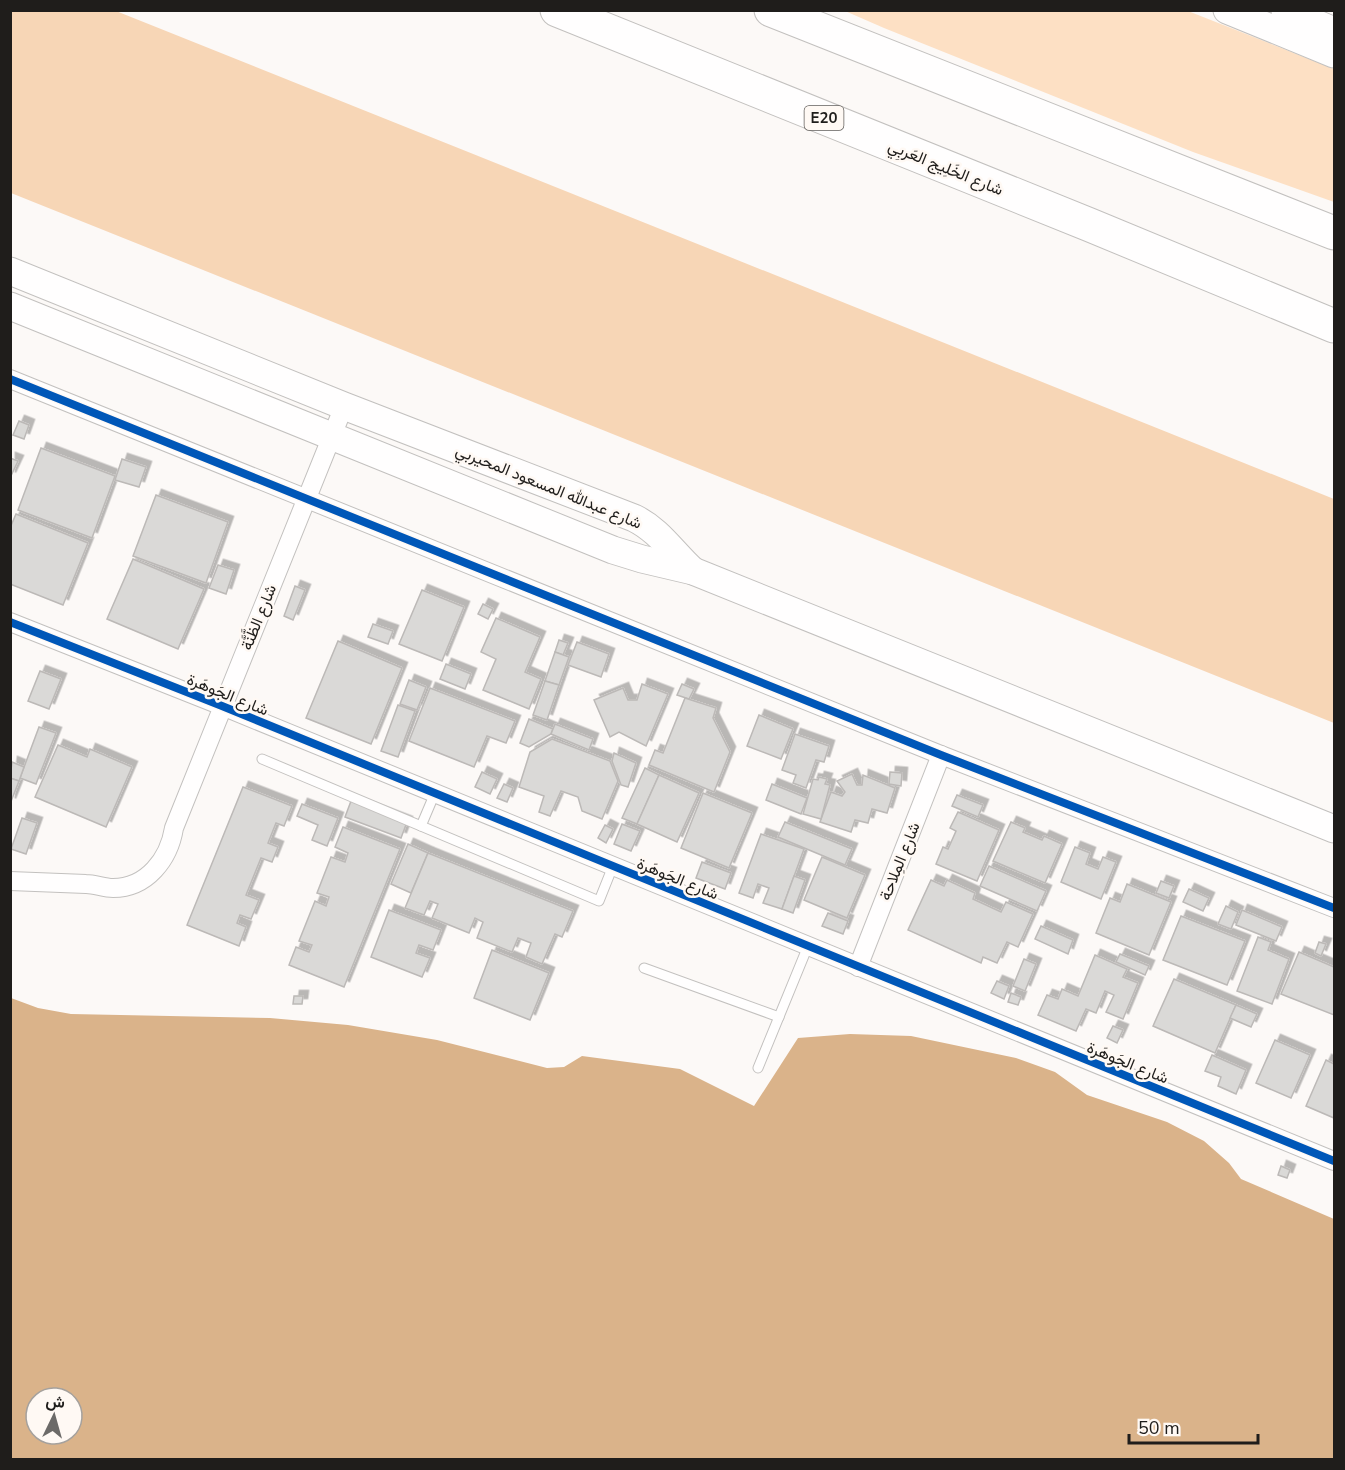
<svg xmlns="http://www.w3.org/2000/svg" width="1345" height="1470" font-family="'Nunito Sans',Vazirmatn,sans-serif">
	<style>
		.green { fill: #fde0c4 }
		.forest { fill: #f7d6b6 }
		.water { fill: #dab38a; fill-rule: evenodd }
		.building { fill: #dad9d7; stroke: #bcb9b7; stroke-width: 1.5; filter: url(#shadow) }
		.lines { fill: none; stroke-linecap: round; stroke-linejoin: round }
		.lane-casing { stroke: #c3c1bf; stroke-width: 11 }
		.street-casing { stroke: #c3c1bf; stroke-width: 20 }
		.secondary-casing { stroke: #c3c1bf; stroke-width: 29 }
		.highway-casing { stroke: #c3c1bf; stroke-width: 35 }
		.lane { stroke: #fffefe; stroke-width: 9 }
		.street { stroke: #fffefe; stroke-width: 18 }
		.secondary { stroke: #fffefe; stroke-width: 27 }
		.highway { stroke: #fffefe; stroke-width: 33 }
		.cycleway-casing { stroke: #fff9f4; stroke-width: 11 }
		.cycleway { stroke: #0057b8; stroke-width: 8 }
		.labels { text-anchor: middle; stroke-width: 5; stroke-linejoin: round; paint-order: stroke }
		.shield { fill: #fff9f4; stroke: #625f5c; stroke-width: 1.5 }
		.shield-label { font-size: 15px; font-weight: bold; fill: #1f1d1b }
		.street-label { font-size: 16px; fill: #1f1d1b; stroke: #fff9f4 }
	</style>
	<defs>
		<filter id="shadow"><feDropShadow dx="5.5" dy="-5.5" stdDeviation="0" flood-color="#0004"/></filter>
	</defs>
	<rect width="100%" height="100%" fill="#fcf9f7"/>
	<polygon class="green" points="845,11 1188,11 1334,69 1334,202 1193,152 884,28"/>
	<polygon class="forest" points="10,11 116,11 1334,499 1334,723 11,193"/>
	<path class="water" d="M11 998 38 1008 71 1014 270 1018 348 1025 437 1040 547 1068 564 1067 582 1056 680 1069 754 1106 798 1038 850 1034 911 1036 1016 1058 1055 1072 1087 1095 1167 1122 1204 1141 1229 1163 1241 1179 1334 1219V1459H11ZM36 1398H72V1434H36Z"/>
	<g class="building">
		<polygon points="19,421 29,425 24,439 13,435"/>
		<polygon points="41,448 115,476 92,538 18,510"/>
		<polygon points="10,458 18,461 10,478"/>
		<polygon points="122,459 146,467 139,487 115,480"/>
		<polygon points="156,495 228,522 206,583 133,556"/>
		<polygon points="16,514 88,543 63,605 10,584 10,528"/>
		<polygon points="133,559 204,589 178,649 107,619"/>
		<polygon points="218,565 234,570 226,594 209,588"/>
		<polygon points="295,586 305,590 293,620 284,616"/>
		<polygon points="422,590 464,607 442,661 399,644"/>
		<polygon points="483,604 493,609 488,619 478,614"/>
		<polygon points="496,618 540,637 525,672 541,679 529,709 483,690 496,659 481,652"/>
		<polygon points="373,624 393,631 388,644 368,637"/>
		<polygon points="559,640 568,643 563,655 555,652"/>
		<polygon points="338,641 402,668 371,744 306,718"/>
		<polygon points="577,642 609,654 601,677 568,665"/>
		<polygon points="555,652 569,657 559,685 545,681"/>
		<polygon points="446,664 471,674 465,689 440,679"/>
		<polygon points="40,671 61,679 49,709 28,701"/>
		<polygon points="409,680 426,687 417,710 400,704"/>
		<polygon points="545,681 559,685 547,720 533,715"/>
		<polygon points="642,684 668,694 646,746 619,732 610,737 594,700 623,688 628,700 637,700"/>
		<polygon points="682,684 694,689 689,699 677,695"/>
		<polygon points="430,688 515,721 506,743 487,736 474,767 409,741"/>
		<polygon points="685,698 716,708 713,718 730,752 714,792 649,765 655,750 663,753"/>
		<polygon points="398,705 415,711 398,757 381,751"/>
		<polygon points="759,715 793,729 781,759 747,746"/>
		<polygon points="529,719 553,729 551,734 529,747 520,743"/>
		<polygon points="555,724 593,739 589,750 551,734"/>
		<polygon points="39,727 56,733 36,784 20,778"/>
		<polygon points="795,734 829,746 824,762 816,760 806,788 793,783 796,775 782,770"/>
		<polygon points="552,739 610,761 618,781 602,819 582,811 578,797 561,791 550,816 539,812 544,796 519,787 530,752"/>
		<polygon points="58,745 87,757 90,749 132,767 106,827 35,797"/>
		<polygon points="614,753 636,763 628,787 621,785 612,761"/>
		<polygon points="12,762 24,767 19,781 10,778"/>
		<polygon points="645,768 659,775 637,824 622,818"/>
		<polygon points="482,772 497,779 490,794 475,787"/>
		<polygon points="890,772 902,773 901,786 889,784"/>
		<polygon points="852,774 857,785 862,785 863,775 895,788 887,813 872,809 868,823 855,820 851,832 820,822 831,792 842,796 845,792 837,781"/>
		<polygon points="659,775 699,793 677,842 637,824"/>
		<polygon points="819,777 827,779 825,784 830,785 821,819 803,814 813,779 818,780"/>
		<polygon points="10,778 19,781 10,804"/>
		<polygon points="504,784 513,788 507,802 497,798"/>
		<polygon points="772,784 807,798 801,814 766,800"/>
		<polygon points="243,787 292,806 284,826 276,823 268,843 278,847 272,862 261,858 246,895 259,900 251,919 240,915 237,923 246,927 239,946 187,925"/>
		<polygon points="703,793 752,813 729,868 681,848"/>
		<polygon points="957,795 983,805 978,817 952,806"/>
		<polygon points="351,801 407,822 401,838 345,817"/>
		<polygon points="302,804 338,818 327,846 312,840 318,825 297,816"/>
		<polygon points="958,812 999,830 977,881 936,864 943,847 948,849 956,831 950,828"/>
		<polygon points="22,818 37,823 26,854 11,849"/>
		<polygon points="785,822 852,849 845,865 778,837"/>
		<polygon points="1011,822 1025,828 1023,832 1042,840 1044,836 1062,844 1045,883 993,861"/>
		<polygon points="622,824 640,831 631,851 614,844"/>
		<polygon points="605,825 613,829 606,843 598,838"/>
		<polygon points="343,827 400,849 344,987 289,965 296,947 309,952 312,945 299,941 315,901 326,906 329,897 317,893 331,857 345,862 348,853 335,847"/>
		<polygon points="761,834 804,849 782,909 763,903 769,888 758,884 753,898 739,893"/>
		<polygon points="408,844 428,853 411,893 391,884"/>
		<polygon points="1075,847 1090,853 1086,864 1098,869 1103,857 1116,862 1101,899 1061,882"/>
		<polygon points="428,853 573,911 562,937 555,934 542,964 526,957 531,943 518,938 512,952 477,938 483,922 475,918 469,933 432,918 438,904 430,901 424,915 405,908"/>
		<polygon points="822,857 865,875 847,918 804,900"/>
		<polygon points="702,862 731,873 725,889 696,878"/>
		<polygon points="989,866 1046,891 1037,911 980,886"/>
		<polygon points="794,876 805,880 793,913 782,909"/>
		<polygon points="931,880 944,886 947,880 975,893 973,899 1001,912 1006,902 1033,914 1018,947 1007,942 997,963 983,957 981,963 908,930"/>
		<polygon points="1161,881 1174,886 1169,898 1156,893"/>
		<polygon points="1127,884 1171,902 1149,955 1096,933 1110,898 1120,902"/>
		<polygon points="1189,889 1209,898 1203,911 1183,902"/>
		<polygon points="1226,906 1238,912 1231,929 1218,924"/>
		<polygon points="389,910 441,930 433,950 419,945 416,953 430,958 422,977 371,957"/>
		<polygon points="1242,910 1282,927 1276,941 1236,925"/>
		<polygon points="828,913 848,921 843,934 822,926"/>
		<polygon points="1181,916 1245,941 1227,985 1163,960"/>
		<polygon points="1041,926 1073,940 1068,954 1035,939"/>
		<polygon points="1258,937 1271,942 1268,950 1289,959 1272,1004 1237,991"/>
		<polygon points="1319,942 1326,944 1321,956 1315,953"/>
		<polygon points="492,950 549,973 530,1020 474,998"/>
		<polygon points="1299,952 1334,967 1334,1015 1281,994"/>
		<polygon points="1120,954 1149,966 1145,975 1116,962"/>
		<polygon points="1095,955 1127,969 1123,977 1138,983 1123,1019 1106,1012 1114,995 1105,991 1096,1013 1086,1009 1076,1031 1038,1015 1047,995 1058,999 1062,989 1078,996"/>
		<polygon points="1024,959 1036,964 1025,991 1013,986"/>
		<polygon points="1174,979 1236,1005 1215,1053 1153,1026"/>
		<polygon points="997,981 1009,986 1004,999 991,993"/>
		<polygon points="1011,993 1021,997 1018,1005 1008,1002"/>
		<polygon points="294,996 303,996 302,1004 293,1004"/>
		<polygon points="1236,1005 1257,1014 1251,1027 1230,1018"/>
		<polygon points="1113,1026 1123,1030 1117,1043 1107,1038"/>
		<polygon points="1275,1040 1310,1055 1291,1098 1256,1083"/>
		<polygon points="1212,1055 1246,1070 1236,1094 1218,1086 1221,1077 1205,1071"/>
		<polygon points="1326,1060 1334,1064 1334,1118 1306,1106"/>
		<polygon points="1281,1166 1290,1170 1287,1178 1278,1175"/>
	</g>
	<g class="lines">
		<g class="lane-casing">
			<g id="lane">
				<polyline points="262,759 599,901 613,866"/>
				<polyline points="421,826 435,793"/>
				<polyline points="644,968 779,1017"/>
				<polyline points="758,1068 808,946"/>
			</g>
		</g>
		<g class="street-casing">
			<g id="street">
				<polyline points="10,379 941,755 1334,908"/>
				<polyline points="10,622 222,706 1334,1161"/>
				<path d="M10 881C36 882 61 883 86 884 95 884 104 888 113 888 147 888 169 859 174 828L344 406"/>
				<polyline points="858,967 941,755"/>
			</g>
		</g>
		<g class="secondary-casing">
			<g id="secondary">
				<polyline points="1227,10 1334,54"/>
				<polyline points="1285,10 1334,31"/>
				<path d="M10 271 344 406 634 518C659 530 673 553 693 571"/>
				<polyline points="10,306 613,550 642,559 693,571 1334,829"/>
			</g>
		</g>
		<g class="highway-casing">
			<g id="highway">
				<polyline points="557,10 1090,225 1334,326"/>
				<polyline points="771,10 1334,233"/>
			</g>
		</g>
		<use href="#lane" class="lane"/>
		<use href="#street" class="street"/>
		<use href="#secondary" class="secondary"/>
		<use href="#highway" class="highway"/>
		<g class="cycleway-casing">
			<g id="cycleway">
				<polyline points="10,379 941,755 1334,908"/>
				<polyline points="10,622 222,706 1334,1161"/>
			</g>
		</g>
		<use href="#cycleway" class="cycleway"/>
	</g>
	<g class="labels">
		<rect class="shield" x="804.5" y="106" width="39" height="24" rx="4.5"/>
		<g class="shield-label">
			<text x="824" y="123">E20</text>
		</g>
		<g class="street-label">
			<text transform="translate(946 167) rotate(22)" y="6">شارع الخَلِيج العَربِي</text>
			<text transform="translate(549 486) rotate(22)" y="6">شارع عبدالله المسعود المحيربي</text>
			<text transform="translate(258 617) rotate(-68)" y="6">شارع الظَّنَّة</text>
			<text transform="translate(228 694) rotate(22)" y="6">شارع الجَوهَرة</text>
			<text transform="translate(899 861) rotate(-68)" y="6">شارع المِلاحة</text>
			<text transform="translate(678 878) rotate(22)" y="6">شارع الجَوهَرة</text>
			<text transform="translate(1128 1062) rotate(22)" y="6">شارع الجَوهَرة</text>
		</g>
	</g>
	<rect width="1345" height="1470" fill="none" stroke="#1f1d1b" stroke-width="24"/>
	<g transform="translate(54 1416) rotate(5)"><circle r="28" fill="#fff9f4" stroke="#a5a19d" stroke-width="1.5"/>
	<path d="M0-4.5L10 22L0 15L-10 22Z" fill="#6c6a68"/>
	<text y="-9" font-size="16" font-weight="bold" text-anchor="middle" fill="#1f1d1b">ش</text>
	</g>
	<path d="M1129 1434v9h129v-9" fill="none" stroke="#1f1d1b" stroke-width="3"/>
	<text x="1138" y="1434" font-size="18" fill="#1f1d1b" stroke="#fff9f4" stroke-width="4.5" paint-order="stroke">50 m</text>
</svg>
